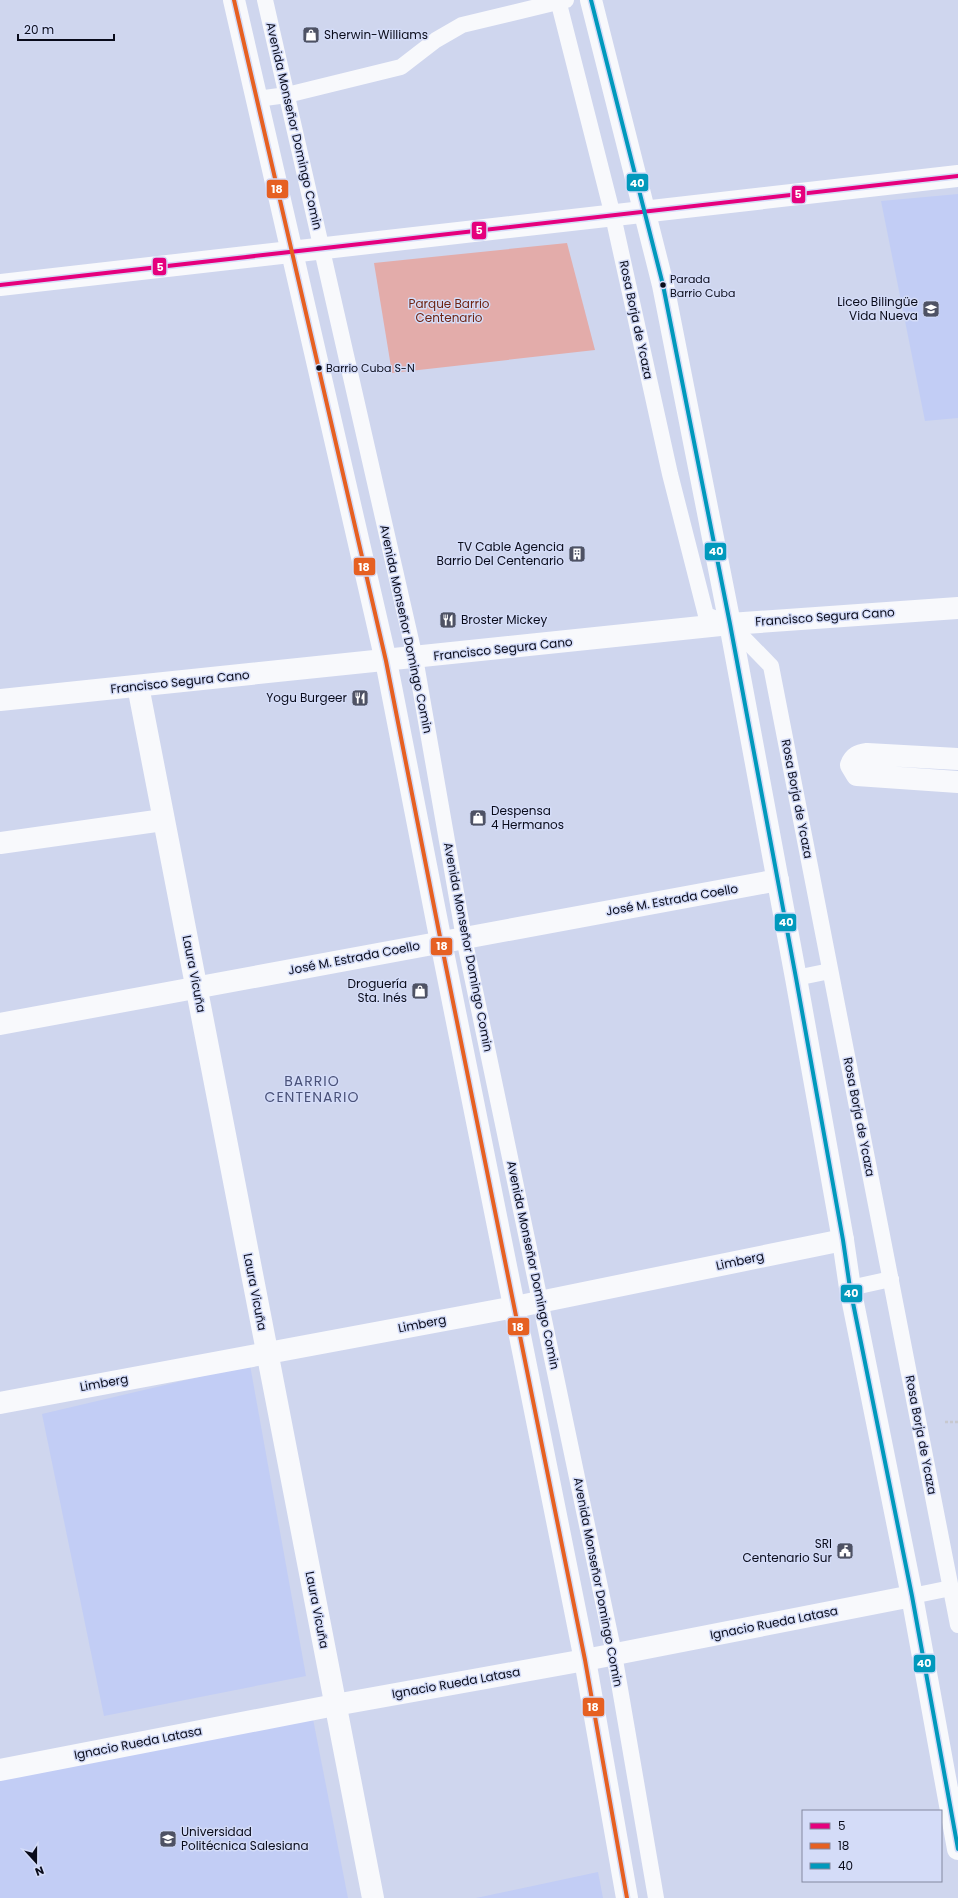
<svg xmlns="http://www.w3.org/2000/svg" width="958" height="1898" font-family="Poppins,sans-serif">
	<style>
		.built { fill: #c2cdf5 }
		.green { fill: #e3acaa }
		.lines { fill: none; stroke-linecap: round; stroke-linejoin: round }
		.path { stroke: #c7c8cf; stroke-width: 2.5; stroke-dasharray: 3 2; stroke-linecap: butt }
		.lane { stroke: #f8f9fc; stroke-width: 16 }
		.street { stroke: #f8f9fc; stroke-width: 22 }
		.secondary { stroke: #f8f9fc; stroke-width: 22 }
		.bus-1-casing { stroke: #d4dcf8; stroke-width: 7 }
		.bus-2-casing { stroke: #d4dcf8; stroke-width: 7 }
		.bus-3-casing { stroke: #d4dcf8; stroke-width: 7 }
		.bus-1 { stroke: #e5007d; stroke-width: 4 }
		.bus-2 { stroke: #e66022; stroke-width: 4 }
		.bus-3 { stroke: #0199bc; stroke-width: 4 }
		.bus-dot { fill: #090b1a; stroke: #d4dcf8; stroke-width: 1.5 }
		.labels { text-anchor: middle; stroke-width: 3; stroke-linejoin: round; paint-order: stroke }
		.bus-label { font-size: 11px; fill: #090b1a; stroke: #d4dcf8; text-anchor: start }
		.poi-label { font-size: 12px; fill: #090b1a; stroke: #d4dcf8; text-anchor: end }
		.street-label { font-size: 12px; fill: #090b1a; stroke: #d4dcf8 }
		.park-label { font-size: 12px; fill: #6f2514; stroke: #d4dcf8 }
		.quarter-label { font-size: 14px; letter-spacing: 1px; fill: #4a5279; stroke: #d4dcf8 }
		.line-badge { stroke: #d4dcf8; stroke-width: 1.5 }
		.badge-label { font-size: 11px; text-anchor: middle; font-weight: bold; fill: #fff }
	</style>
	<rect width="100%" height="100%" fill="#cfd6ee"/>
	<g class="built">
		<polygon points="958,194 958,418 925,421 881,201"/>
		<polygon points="250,1365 306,1676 104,1716 42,1414"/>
		<polygon points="313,1719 348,1898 0,1898 0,1780"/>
		<polygon points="598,1872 603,1898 476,1898"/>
	</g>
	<polygon class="green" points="567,243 595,350 392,373 374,263"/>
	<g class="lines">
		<polyline class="path" points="945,1422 958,1422"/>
		<g class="lane">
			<polyline points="265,0 415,658 464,938 614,1654 656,1898"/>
			<polyline points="558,0 613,216 670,474 706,615 730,624 771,666 958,1625"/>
			<polyline points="257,99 287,95 401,67 436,40 462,25 566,0"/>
			<polyline points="796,978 830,971"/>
			<polyline points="850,1288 891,1279"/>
			<polyline points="912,1596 951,1588"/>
		</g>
		<g class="street">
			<polyline points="0,285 958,176"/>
			<polyline points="138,686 373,1898"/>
			<polyline points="0,700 730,624"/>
			<path d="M958 759 867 754C859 755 854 757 851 765L857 775 958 782"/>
			<polyline points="0,843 163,820"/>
			<polyline points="0,1024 778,880"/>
			<polyline points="0,1403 515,1307 843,1240"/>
			<polyline points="0,1770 335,1705 585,1660 912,1596"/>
		</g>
		<g class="secondary">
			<polyline points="234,0 386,661 441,942 585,1660 627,1898"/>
			<polyline points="591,0 663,285 730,624 796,978 843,1240 850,1288 912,1596 958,1849"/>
			<polyline points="730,624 958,608"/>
		</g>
		<g class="bus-1-casing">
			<polyline id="bus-1" points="0,285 958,176"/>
		</g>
		<g class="bus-2-casing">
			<polyline id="bus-2" points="234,0 386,661 441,942 585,1660 627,1898"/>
		</g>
		<g class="bus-3-casing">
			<polyline id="bus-3" points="591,0 663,285 730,624 796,978 843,1240 850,1288 912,1596 958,1849"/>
		</g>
		<use href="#bus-1" class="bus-1"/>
		<use href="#bus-2" class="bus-2"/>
		<use href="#bus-3" class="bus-3"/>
	</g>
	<defs>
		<g id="shop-square" transform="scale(0.9)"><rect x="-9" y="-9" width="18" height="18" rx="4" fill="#4e5264" stroke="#d4dcf8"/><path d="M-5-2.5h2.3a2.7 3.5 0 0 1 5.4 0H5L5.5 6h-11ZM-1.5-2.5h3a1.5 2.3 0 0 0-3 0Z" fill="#fff"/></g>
		<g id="school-square" transform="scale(0.9)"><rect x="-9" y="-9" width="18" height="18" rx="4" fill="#4e5264" stroke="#d4dcf8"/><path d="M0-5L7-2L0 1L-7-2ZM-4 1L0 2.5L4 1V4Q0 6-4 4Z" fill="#fff"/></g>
		<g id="building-square" transform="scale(0.9)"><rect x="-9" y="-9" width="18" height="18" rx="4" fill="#4e5264" stroke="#d4dcf8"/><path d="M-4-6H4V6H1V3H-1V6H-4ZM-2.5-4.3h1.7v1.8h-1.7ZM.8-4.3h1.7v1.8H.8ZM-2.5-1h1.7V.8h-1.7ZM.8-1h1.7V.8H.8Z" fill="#fff"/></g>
		<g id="restaurant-square" transform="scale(0.9)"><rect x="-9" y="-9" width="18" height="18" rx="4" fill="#4e5264" stroke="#d4dcf8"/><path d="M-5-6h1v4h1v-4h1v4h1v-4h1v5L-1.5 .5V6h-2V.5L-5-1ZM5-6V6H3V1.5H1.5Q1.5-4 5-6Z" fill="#fff"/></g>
		<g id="civic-square" transform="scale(0.9)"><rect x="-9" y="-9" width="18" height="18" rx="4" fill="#4e5264" stroke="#d4dcf8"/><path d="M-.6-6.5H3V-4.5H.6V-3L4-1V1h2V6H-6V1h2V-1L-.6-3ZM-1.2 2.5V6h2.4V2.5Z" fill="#fff"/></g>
		<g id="university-square" transform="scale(0.9)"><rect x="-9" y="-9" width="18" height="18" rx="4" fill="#4e5264" stroke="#d4dcf8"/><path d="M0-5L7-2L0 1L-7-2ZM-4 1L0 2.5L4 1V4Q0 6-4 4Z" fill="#fff"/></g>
	</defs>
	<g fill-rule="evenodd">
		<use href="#shop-square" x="311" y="35"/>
		<use href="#school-square" x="931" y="309"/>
		<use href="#building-square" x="577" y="554"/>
		<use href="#restaurant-square" x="448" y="620"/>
		<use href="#restaurant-square" x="360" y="698"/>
		<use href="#shop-square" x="478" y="818"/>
		<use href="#shop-square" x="420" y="991"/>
		<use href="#civic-square" x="845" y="1551"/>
		<use href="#university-square" x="168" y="1839"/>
	</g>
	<g class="bus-dot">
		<circle cx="663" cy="285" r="3.5"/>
		<circle cx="319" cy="368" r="3.5"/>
	</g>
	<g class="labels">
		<g class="bus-label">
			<text x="670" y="283">Parada<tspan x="670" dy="14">Barrio Cuba</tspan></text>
			<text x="326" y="372">Barrio Cuba S-N</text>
		</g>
		<g class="poi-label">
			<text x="324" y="39" text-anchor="start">Sherwin-Williams</text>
			<text x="918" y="306">Liceo Bilingüe<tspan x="918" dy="14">Vida Nueva</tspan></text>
			<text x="564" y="551">TV Cable Agencia<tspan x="564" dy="14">Barrio Del Centenario</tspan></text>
			<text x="461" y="624" text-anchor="start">Broster Mickey</text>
			<text x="347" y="702">Yogu Burgeer</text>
			<text x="491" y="815" text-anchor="start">Despensa<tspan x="491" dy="14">4 Hermanos</tspan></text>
			<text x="407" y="988">Droguería<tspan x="407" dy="14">Sta. Inés</tspan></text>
			<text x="832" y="1548">SRI<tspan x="832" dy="14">Centenario Sur</tspan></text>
			<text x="181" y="1836" text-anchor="start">Universidad<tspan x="181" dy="14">Politécnica Salesiana</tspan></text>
		</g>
		<g class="street-label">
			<text transform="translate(294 126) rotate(77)" y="4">Avenida Monseñor Domingo Comin</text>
			<text transform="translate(636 320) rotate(78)" y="4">Rosa Borja de Ycaza</text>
			<text transform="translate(825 617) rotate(-4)" y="4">Francisco Segura Cano</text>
			<text transform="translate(406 629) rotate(78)" y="4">Avenida Monseñor Domingo Comin</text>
			<text transform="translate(503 649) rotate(-6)" y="4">Francisco Segura Cano</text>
			<text transform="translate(180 682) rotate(-6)" y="4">Francisco Segura Cano</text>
			<text transform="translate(797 799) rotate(79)" y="4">Rosa Borja de Ycaza</text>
			<text transform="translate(672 900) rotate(-10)" y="4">José M. Estrada Coello</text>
			<text transform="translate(468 947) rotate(79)" y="4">Avenida Monseñor Domingo Comin</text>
			<text transform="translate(354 958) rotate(-11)" y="4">José M. Estrada Coello</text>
			<text transform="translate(194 974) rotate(79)" y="4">Laura Vicuña</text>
			<text transform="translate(859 1117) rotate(79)" y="4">Rosa Borja de Ycaza</text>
			<text transform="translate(740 1261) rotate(-12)" y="4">Limberg</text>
			<text transform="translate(533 1265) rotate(78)" y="4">Avenida Monseñor Domingo Comin</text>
			<text transform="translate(255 1292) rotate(79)" y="4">Laura Vicuña</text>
			<text transform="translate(422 1324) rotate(-11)" y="4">Limberg</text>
			<text transform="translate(104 1383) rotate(-10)" y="4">Limberg</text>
			<text transform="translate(921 1435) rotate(79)" y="4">Rosa Borja de Ycaza</text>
			<text transform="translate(598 1582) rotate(79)" y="4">Avenida Monseñor Domingo Comin</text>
			<text transform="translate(317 1610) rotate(79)" y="4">Laura Vicuña</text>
			<text transform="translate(774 1623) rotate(-11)" y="4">Ignacio Rueda Latasa</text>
			<text transform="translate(456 1683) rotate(-10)" y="4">Ignacio Rueda Latasa</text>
			<text transform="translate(138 1743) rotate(-11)" y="4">Ignacio Rueda Latasa</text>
		</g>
		<g class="park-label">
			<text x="449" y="308">Parque Barrio<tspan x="449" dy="14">Centenario</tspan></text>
		</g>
		<g class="quarter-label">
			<text x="312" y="1086">BARRIO<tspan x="312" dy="16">CENTENARIO</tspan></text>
		</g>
	</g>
	<g class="line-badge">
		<rect x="626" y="173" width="23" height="19" rx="4" fill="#0199bc"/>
		<rect x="266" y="179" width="23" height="20" rx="4" fill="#e66022"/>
		<rect x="791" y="185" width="15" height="19" rx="4" fill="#e5007d"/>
		<rect x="471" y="221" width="16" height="19" rx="4" fill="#e5007d"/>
		<rect x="152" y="257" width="15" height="19" rx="4" fill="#e5007d"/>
		<rect x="704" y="542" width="23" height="19" rx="4" fill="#0199bc"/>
		<rect x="353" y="557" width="23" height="19" rx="4" fill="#e66022"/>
		<rect x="774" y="913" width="23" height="19" rx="4" fill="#0199bc"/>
		<rect x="430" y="937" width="23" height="19" rx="4" fill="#e66022"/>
		<rect x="840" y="1284" width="23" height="19" rx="4" fill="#0199bc"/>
		<rect x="507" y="1317" width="23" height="19" rx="4" fill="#e66022"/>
		<rect x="913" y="1654" width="23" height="19" rx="4" fill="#0199bc"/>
		<rect x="582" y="1697" width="23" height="20" rx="4" fill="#e66022"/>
	</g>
	<g class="badge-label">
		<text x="637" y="187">40</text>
		<text x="277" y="193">18</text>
		<text x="798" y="198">5</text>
		<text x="479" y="234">5</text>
		<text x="160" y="271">5</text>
		<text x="716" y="555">40</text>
		<text x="364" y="571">18</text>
		<text x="786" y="926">40</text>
		<text x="442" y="950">18</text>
		<text x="851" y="1297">40</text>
		<text x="518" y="1331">18</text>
		<text x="924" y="1667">40</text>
		<text x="593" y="1711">18</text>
	</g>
	<rect x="802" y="1810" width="140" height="72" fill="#d4dcf8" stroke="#83889f"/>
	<rect x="810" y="1823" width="20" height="6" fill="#e5007d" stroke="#83889f"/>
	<text x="838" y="1830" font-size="12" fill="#090b1a">5</text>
	<rect x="810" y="1843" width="20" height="6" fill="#e66022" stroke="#83889f"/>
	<text x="838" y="1850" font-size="12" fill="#090b1a">18</text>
	<rect x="810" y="1863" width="20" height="6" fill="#0199bc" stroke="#83889f"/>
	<text x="838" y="1870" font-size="12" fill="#090b1a">40</text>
	<g transform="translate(36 1862) rotate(159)" stroke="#d4dcf8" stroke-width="3" paint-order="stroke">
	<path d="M0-3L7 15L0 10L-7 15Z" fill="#090b1a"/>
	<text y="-6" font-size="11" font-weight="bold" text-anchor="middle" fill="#090b1a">N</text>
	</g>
	<path d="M18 34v6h96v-6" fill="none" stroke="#090b1a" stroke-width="2"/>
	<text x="24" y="34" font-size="12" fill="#090b1a" stroke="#d4dcf8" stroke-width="3" paint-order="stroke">20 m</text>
</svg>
